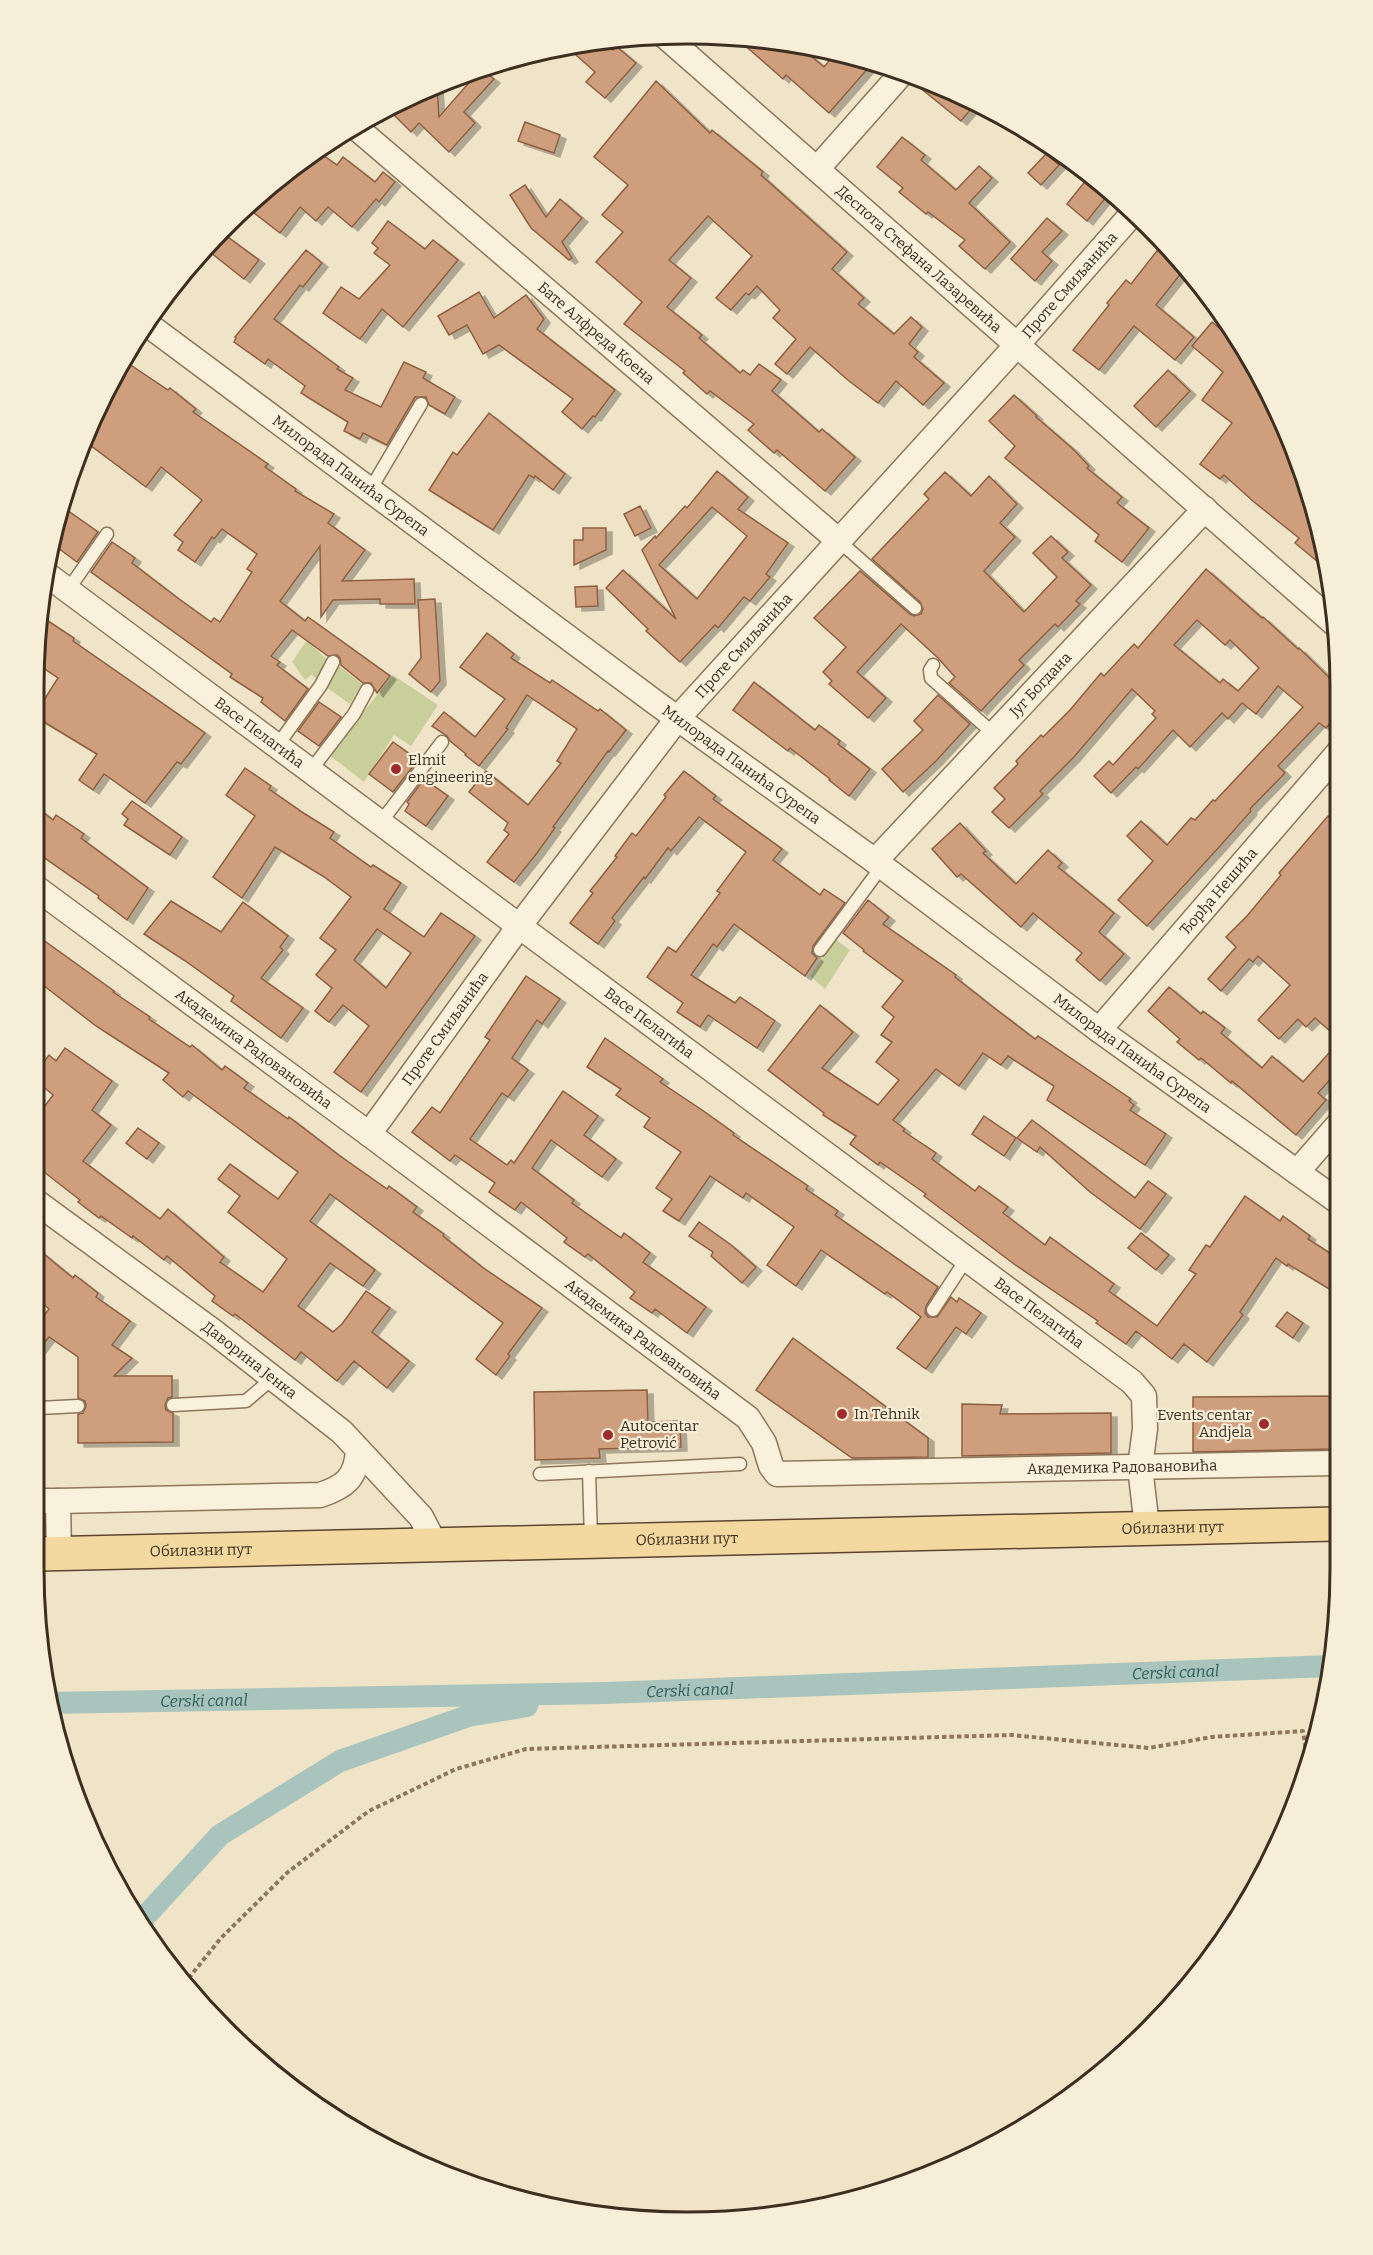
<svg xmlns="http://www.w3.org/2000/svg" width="1373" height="2255" font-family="Bitter,serif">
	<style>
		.green { fill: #c9cf9b }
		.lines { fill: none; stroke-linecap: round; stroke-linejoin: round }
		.canal { stroke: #a9c4bc; stroke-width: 22 }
		.building { fill: #cf9f7d; stroke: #8d5f41; stroke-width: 1.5; fill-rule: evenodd; filter: url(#shadow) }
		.service-casing { stroke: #8d765c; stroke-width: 15 }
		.minor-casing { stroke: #8d765c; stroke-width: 27 }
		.primary-casing { stroke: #5b4430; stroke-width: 36 }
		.path { stroke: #8d765c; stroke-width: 4; stroke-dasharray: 4.5 3; stroke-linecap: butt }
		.service { stroke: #faf1dc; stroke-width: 12 }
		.minor { stroke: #faf1dc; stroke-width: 24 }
		.primary { stroke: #f3d9a0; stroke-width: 33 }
		.poi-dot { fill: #9e2a2b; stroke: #f7eed8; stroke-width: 2 }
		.labels { text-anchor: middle; stroke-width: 4.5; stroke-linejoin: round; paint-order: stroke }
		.street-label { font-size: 15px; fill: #3d2e20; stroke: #f7eed8 }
		.poi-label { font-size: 15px; fill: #3d2e20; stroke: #f7eed8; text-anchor: start }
		.water-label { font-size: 16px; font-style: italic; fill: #2f5d5a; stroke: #f7eed8 }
		.rim { fill: none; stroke: #3d2e20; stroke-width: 3 }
	</style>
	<defs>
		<filter id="shadow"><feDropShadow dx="6" dy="4" stdDeviation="0" flood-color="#0004"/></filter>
	</defs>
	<rect width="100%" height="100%" fill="#f0e4c8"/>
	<g class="green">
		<polygon points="307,640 328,661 318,679 311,675 305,680 292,662"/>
		<polygon points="338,665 362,684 350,704 326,687"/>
		<polygon points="393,675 438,705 411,746 394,735 364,782 329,755"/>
		<polygon points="835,939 850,950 825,989 810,976"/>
	</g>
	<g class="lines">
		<g class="canal">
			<path id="s1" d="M50 1703 605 1693 1331 1666"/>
			<polyline points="140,1922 220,1835 340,1761 468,1716 527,1706"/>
		</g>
	</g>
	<g class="building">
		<polygon points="733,35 799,46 824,67 836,52 858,56 870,66 829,113 786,75 783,79"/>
		<polygon points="600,39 613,50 617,47 636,63 605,98 586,82 595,72 567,47"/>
		<polygon points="481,69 494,79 464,112 475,123 449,152 419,123 411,132 387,108 437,85 439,117"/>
		<polygon points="915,78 975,100 977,102 961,121 913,82"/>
		<polygon points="656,81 710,133 712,130 763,172 761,175 847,252 832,269 864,298 858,304 894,334 911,317 922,327 909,344 918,352 914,357 944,383 923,405 896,381 878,403 849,381 810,347 787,374 775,364 796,339 773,318 780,310 757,286 749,295 746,293 731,310 716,298 752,256 708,216 669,260 691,278 667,307 702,335 699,338 740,373 743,370 750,375 759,364 781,380 772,391 819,432 822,429 855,457 825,491 777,450 774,453 748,430 754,424 710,391 707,394 683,373 685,371 624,324 642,302 596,262 623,232 602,215 628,185 594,157"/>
		<polygon points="525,122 560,135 554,153 518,141"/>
		<polygon points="902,137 925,155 921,160 956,190 979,166 992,178 969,203 1010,242 985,269 959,246 965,240 928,212 926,214 899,192 903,188 877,167"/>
		<polygon points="317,151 337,165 343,157 375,182 383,172 395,182 379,202 376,199 352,227 328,207 316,221 300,207 280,233 245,206 255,195"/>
		<polygon points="1046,154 1059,165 1041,185 1028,173"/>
		<polygon points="1087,179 1107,196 1087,221 1067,204"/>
		<polygon points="525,185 546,217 560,199 582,218 562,242 572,258 569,260 531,228 510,195"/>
		<polygon points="1047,218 1062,231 1042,252 1052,261 1035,281 1011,259"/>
		<polygon points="388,221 425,249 433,240 458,260 403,327 382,309 360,339 323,313 341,287 359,299 390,265 374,253 378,248 372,243"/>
		<polygon points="221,232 259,260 244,279 206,249"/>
		<polygon points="1164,242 1178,256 1186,267 1156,305 1194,337 1175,360 1134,326 1099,370 1073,350 1109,305 1107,303 1126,280 1131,284"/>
		<polygon points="306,250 322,263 303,287 300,285 274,319 339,367 337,369 353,378 345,390 381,407 404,362 426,372 423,378 455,397 445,414 429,405 426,397 415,397 387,445 363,433 360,439 344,431 348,422 301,393 305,386 268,359 265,364 234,342 236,338 235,337"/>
		<polygon points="479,292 494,318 526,295 544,319 537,329 615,390 595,417 593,416 582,429 562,412 573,399 499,345 483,354 467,325 449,335 438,316"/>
		<polygon points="1212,322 1240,346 1239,347 1253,360 1305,477 1323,566 1295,543 1299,538 1254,502 1224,475 1220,479 1200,464 1232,423 1202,400 1223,372 1192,346"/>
		<polygon points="126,362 168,390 170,388 196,409 193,412 268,464 265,467 296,489 295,491 334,514 328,523 365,550 342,581 414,579 415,604 380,604 380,599 333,600 321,617 320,546 280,601 305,621 308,617 390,676 377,693 371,683 363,683 341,665 340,658 337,655 328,656 292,630 271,656 280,662 277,665 308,689 285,721 261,702 263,698 230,677 232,674 91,572 112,542 135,558 132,563 179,599 211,622 214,618 220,622 252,572 247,569 257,554 222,529 214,539 212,537 195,562 178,550 183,542 174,535 202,500 161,467 146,487 82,439 99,416 96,414"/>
		<polygon points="1168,370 1190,391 1156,427 1134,406"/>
		<polygon points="1014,395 1037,416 1036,417 1073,449 1089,466 1087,468 1122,497 1117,503 1149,528 1122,562 1095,541 1099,535 1005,458 1015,446 989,421"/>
		<polygon points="489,413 565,474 553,490 535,476 534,478 529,475 493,530 429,490 453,452 457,455"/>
		<path d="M717 471 748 497 738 509 788 543 766 574 770 577 750 601 744 597 718 628 715 625 680 662 646 631 648 629 606 588 623 570 676 619 642 550 655 536 656 538 685 506 687 508ZM712 507 747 536 697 599 659 565Z"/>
		<polygon points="945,472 971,496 989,476 1017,504 1000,523 1015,537 984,571 1024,612 1057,577 1033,553 1051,536 1068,552 1062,558 1091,585 1076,601 1080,604 1058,627 1055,624 1019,660 1024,665 981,711 949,683 955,677 938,658 901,624 857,672 886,698 868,718 829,684 832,681 823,672 846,647 814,618 860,571 910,614 914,616 921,614 923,609 920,602 872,559 929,499 924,494"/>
		<polygon points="640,506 651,528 635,536 624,514"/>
		<polygon points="64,508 98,532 77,562 54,545"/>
		<polygon points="583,528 606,528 606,550 574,565 574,540 583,540"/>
		<path d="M1206 569 1262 618 1263 617 1298 649 1299 648 1338 686V715L1326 728 1319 723 1278 766 1285 773 1250 809 1251 811 1221 845 1147 926 1118 900 1153 861 1127 836 1141 821 1167 845 1191 818 1195 820 1213 800 1215 801 1303 707 1278 686 1256 714 1242 703 1228 719 1222 713 1190 747 1173 730 1138 769 1136 767 1111 793 1094 776 1109 761 1113 765 1156 718 1152 714 1155 711 1132 689 1074 757 1040 791 1043 794 1009 828 992 812 1005 799 994 788 1018 764 1016 761 1041 735 1043 737 1070 710 1101 673 1104 676 1134 644 1138 648ZM1197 620 1225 645 1230 640 1259 668 1238 691 1223 679 1220 683 1174 645Z"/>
		<polygon points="597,586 598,606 576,607 575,587"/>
		<polygon points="435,599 440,681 431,692 409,674 421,658 418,600"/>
		<polygon points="39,615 74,638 73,641 205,733 181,764 177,762 145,803 104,774 93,790 79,780 97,754 39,719 39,708 58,678 39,665"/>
		<polygon points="487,633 514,654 511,658 550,683 552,680 598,711 600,709 626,730 609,752 608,751 553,827 555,828 537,853 514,882 487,862 509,834 504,830 508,823 469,792 486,771 528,805 561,763 557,761 577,729 527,695 506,728 508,729 479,766 465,755 466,754 450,741 447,736 432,726 444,712 475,737 505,699 460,667"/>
		<polygon points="754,682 815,730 819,725 840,741 838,744 870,769 849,796 829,780 830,779 790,748 788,751 733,710"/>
		<polygon points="938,695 970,724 969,725 936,761 903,792 882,769 923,730 914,721"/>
		<polygon points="319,702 341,717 319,746 298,731"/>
		<polygon points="393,742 418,760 393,792 369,774"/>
		<path d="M245 768 271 786 269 789 305 814 334 832 330 838 371 867 373 865 401 883 384 909 424 937 441 913 475 936 361 1092 334 1072 369 1026 343 1005 329 1022 315 1011 332 988 316 975 336 950 320 938 351 897 323 876 275 847 242 898 213 877 255 816 226 795ZM377 929 411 953 386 988 354 960Z"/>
		<polygon points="684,771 716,796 713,799 782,849 773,860 820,895 824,889 845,903 813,946 812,953 817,958 805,976 734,924 717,947 713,944 691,975 735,1003 740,997 775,1021 757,1048 708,1015 700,1027 677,1012 683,1003 647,977 668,947 676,952 720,893 717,891 746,852 699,817 671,851 668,848 645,879 644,877 612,918 615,921 598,944 570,923 593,893 590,891 617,857 615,856 632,833 636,836 666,797 664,795"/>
		<polygon points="424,779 448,796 426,826 405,811 409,804 407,802"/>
		<polygon points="132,801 182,837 170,855 124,825 128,819 122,814"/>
		<polygon points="39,809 53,820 56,815 84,834 81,838 148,888 127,920 98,898 99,896 39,854"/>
		<polygon points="1328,816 1338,825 1338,864 1330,873 1338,879 1337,1037 1315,1018 1306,1027 1298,1019 1279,1039 1258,1020 1290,985 1258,956 1253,962 1249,959 1221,991 1208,979 1236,947 1226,937 1247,916 1281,875 1279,873"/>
		<polygon points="960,823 986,851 983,853 1016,884 1048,850 1062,863 1058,867 1114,913 1099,932 1124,954 1100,981 1076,960 1082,953 1033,913 1021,927 961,874 957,877 932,849"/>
		<polygon points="868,900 889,917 883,924 956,975 955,977 993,1007 1035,1039 1038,1036 1131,1099 1129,1101 1134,1105 1130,1110 1166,1134 1145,1165 1047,1100 1054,1086 1008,1056 1001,1065 983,1053 959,1086 936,1069 893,1120 905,1129 903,1131 936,1153 932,1159 975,1191 979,1186 1008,1207 1003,1213 1045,1245 1050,1237 1073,1254 1114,1284 1109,1291 1157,1326 1196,1274 1189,1270 1206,1245 1210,1247 1245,1196 1280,1221 1283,1216 1310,1236 1308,1239 1336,1257 1336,1293 1288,1264 1287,1266 1276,1258 1240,1312 1243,1315 1207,1362 1184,1344 1172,1359 1136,1331 1126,1344 1096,1323 1098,1321 1014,1264 924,1196 926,1194 880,1162 878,1165 850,1144 856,1136 823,1115 824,1113 768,1070 820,1005 853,1032 822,1068 878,1105 899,1080 876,1062 892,1042 881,1035 894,1017 882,1007 903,981 863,951 864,950 843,933"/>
		<polygon points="171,901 221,932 243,902 288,936 280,947 283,950 261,978 303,1008 281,1038 231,1001 234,996 184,960 144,934"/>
		<polygon points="39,937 114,991 113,992 150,1017 149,1019 190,1047 192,1045 222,1070 225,1066 248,1083 244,1088 288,1119 289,1117 340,1156 387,1189 389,1186 417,1207 413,1212 444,1234 443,1236 482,1267 542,1308 508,1354 510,1356 496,1375 476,1359 503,1323 330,1194 310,1221 375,1270 363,1286 330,1263 298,1306 333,1332 342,1324 366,1291 390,1308 372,1332 409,1361 387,1388 354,1361 337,1381 301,1352 295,1360 235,1314 233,1316 212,1301 215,1296 167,1256 164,1260 133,1236 132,1238 101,1216 99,1218 78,1202 80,1200 39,1168 39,1114 53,1095 39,1083 39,1068 49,1055 56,1061 65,1048 112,1081 92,1110 111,1125 83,1161 160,1219 168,1209 224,1257 220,1262 263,1292 287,1259 228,1212 240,1196 218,1179 230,1164 278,1199 298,1172 188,1091 183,1097 163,1080 169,1073 96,1026 39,982"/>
		<polygon points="526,976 560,999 542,1024 537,1020 512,1058 528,1070 508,1097 502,1093 470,1139 507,1165 511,1160 514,1163 563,1091 598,1116 584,1135 616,1159 602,1177 551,1140 532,1168 574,1200 572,1203 621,1238 624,1233 650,1253 643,1262 706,1307 687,1333 655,1309 652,1313 630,1298 635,1292 588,1254 585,1257 564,1242 567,1238 521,1202 515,1210 489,1192 495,1183 455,1155 450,1161 412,1132 432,1107 440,1113 490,1040 485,1037"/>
		<polygon points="1169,987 1201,1014 1203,1011 1225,1028 1221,1033 1262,1068 1272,1056 1303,1082 1337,1044 1337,1072 1318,1093 1326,1100 1296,1135 1232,1081 1231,1083 1201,1058 1199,1060 1177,1042 1180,1039 1148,1011"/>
		<polygon points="605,1038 663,1079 660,1082 702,1110 734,1133 733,1135 808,1186 806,1189 838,1211 835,1215 938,1287 926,1306 925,1313 928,1317 937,1317 951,1297 957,1302 959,1298 981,1313 966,1334 956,1327 926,1369 897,1348 921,1317 887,1292 885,1294 821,1250 796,1286 767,1265 794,1227 746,1193 743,1198 710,1176 679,1221 663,1211 672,1199 656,1188 681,1152 644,1127 650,1118 616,1095 621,1089 587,1067"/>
		<polygon points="984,1116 1016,1138 1004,1156 972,1134"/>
		<polygon points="1032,1120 1135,1198 1148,1181 1166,1194 1140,1229 1090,1192 1040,1147 1037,1152 1017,1138"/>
		<polygon points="138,1128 159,1143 147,1159 126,1143"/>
		<polygon points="699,1222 731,1245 756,1267 742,1283 711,1256 713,1252 689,1236"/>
		<polygon points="1141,1233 1169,1255 1156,1270 1128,1248"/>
		<polygon points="39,1250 73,1278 75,1275 98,1293 96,1297 130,1321 112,1345 132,1358 114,1376 172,1376 172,1397 168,1398 165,1405 166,1410 173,1413 173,1442 78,1443 78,1414 83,1413 86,1406 85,1401 78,1398 78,1357 49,1337 39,1350 39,1322 49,1309 39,1300"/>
		<polygon points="1287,1312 1303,1323 1293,1338 1276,1326"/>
		<polygon points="793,1338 928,1438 928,1457 852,1458 756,1390"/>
		<polygon points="647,1390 648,1422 680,1421 681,1447 599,1449 600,1458 535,1460 534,1392"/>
		<polygon points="1335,1396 1335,1449 1193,1452 1193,1397"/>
		<polygon points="962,1404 1002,1405 1000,1414 1111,1413 1111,1453 962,1456"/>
	</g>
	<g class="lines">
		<g class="service-casing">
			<g id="service">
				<polyline points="370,490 421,404"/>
				<polyline points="839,541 915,608"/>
				<polyline points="68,590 107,534"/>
				<polyline points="933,665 930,670 931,678 994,734"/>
				<polyline points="277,746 321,685 333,662"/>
				<polyline points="311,770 354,714 367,690"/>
				<polyline points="381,822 442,742"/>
				<polyline points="820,950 882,866"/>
				<polyline points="933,1310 967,1258"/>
				<polyline points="173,1405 246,1401 273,1378"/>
				<polyline points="39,1408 78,1406"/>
				<polyline points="589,1471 591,1540"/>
				<polyline points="540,1474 740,1464"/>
			</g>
		</g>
		<g class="minor-casing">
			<g id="minor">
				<path id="s2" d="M665 36 1335 624"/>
				<path id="s3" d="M353 125 839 541"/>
				<polyline points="817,169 902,73"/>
				<path id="s4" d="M147 324 656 703 875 861 1099 1030 1336 1200"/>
				<path id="s5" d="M46 574 1132 1382 1144 1396 1145 1429 1140 1467 1147 1527"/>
				<path id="s6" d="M875 861 1205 509"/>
				<path id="s7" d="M39 890 369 1134 748 1418 764 1443 771 1466 777 1474 1335 1463"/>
				<path id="s8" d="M1099 1030 1338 753"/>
				<path id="s9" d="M369 1134 520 925 677 719 1017 345 1133 213"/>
				<polyline points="1297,1172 1337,1126"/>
				<path id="s10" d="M39 1204 214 1332 342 1432 421 1517 435 1544"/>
				<polyline points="39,1501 58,1501 59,1553"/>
				<path d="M58 1501 320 1495C345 1487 356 1478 358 1451"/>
			</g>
		</g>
		<g class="primary-casing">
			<g id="primary">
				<path id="s11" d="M39 1554 1335 1524"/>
			</g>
		</g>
		<polyline class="path" points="184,1984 221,1938 288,1872 369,1811 456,1769 526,1749 1011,1735 1149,1748 1212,1737 1303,1731 1307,1758"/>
		<use href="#service" class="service"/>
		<use href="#minor" class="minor"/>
		<use href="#primary" class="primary"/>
	</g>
	<g class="poi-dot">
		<circle cx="396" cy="769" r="6"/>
		<circle cx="842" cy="1414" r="6"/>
		<circle cx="1264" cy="1424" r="6"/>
		<circle cx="608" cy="1435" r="6"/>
	</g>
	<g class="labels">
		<g class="street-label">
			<text dy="5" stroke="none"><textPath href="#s2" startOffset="338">Деспота Стефана Лазаревића</textPath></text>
			<text dy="5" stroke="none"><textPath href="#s9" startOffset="1102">Проте Смиљанића</textPath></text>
			<text dy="5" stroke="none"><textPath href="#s3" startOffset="320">Бате Алфреда Коена</textPath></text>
			<text dy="5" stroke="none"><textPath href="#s4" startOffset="254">Милорада Панића Сурепа</textPath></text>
			<text dy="5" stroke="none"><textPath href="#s9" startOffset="616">Проте Смиљанића</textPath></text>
			<text dy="5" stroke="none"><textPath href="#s6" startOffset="242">Југ Богдана</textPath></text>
			<text dy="5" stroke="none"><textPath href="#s5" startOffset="266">Васе Пелагића</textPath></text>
			<text dy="5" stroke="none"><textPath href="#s4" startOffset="740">Милорада Панића Сурепа</textPath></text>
			<text dy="5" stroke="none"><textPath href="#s8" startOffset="183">Ђорђа Нешића</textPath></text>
			<text dy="5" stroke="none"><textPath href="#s5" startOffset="752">Васе Пелагића</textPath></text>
			<text dy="5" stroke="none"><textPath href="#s9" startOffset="130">Проте Смиљанића</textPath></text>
			<text dy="5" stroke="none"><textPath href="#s7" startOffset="267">Академика Радовановића</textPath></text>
			<text dy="5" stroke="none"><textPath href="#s4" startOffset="1226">Милорада Панића Сурепа</textPath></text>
			<text dy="5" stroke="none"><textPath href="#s5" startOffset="1238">Васе Пелагића</textPath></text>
			<text dy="5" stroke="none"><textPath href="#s7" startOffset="753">Академика Радовановића</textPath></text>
			<text dy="5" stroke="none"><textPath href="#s10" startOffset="262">Даворина Јенка</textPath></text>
			<text dy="5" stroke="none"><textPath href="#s7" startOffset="1293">Академика Радовановића</textPath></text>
			<text dy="5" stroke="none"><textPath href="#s11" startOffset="1134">Обилазни пут</textPath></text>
			<text dy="5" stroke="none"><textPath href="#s11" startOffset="648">Обилазни пут</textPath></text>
			<text dy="5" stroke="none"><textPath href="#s11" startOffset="162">Обилазни пут</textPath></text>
		</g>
		<g class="poi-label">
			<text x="408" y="765">Elmit<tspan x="408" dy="17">engineering</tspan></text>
			<text x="854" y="1419">In Tehnik</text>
			<text x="1252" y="1420" text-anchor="end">Events centar<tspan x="1252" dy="17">Andjela</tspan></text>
			<text x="620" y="1431">Autocentar<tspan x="620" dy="17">Petrović</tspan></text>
		</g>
		<g class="water-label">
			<text dy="6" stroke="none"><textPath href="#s1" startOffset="1126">Cerski canal</textPath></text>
			<text dy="6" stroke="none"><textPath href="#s1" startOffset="640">Cerski canal</textPath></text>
			<text dy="6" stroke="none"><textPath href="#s1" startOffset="154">Cerski canal</textPath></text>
		</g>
	</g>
	<path d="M0 0H1373V2255H0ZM687 44H687A643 643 0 0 1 1330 687V1569A643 643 0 0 1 687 2212H687A643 643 0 0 1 44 1569V687A643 643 0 0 1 687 44Z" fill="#f7eed8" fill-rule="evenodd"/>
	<path class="rim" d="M687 44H687A643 643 0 0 1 1330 687V1569A643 643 0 0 1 687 2212H687A643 643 0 0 1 44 1569V687A643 643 0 0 1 687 44Z"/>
</svg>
